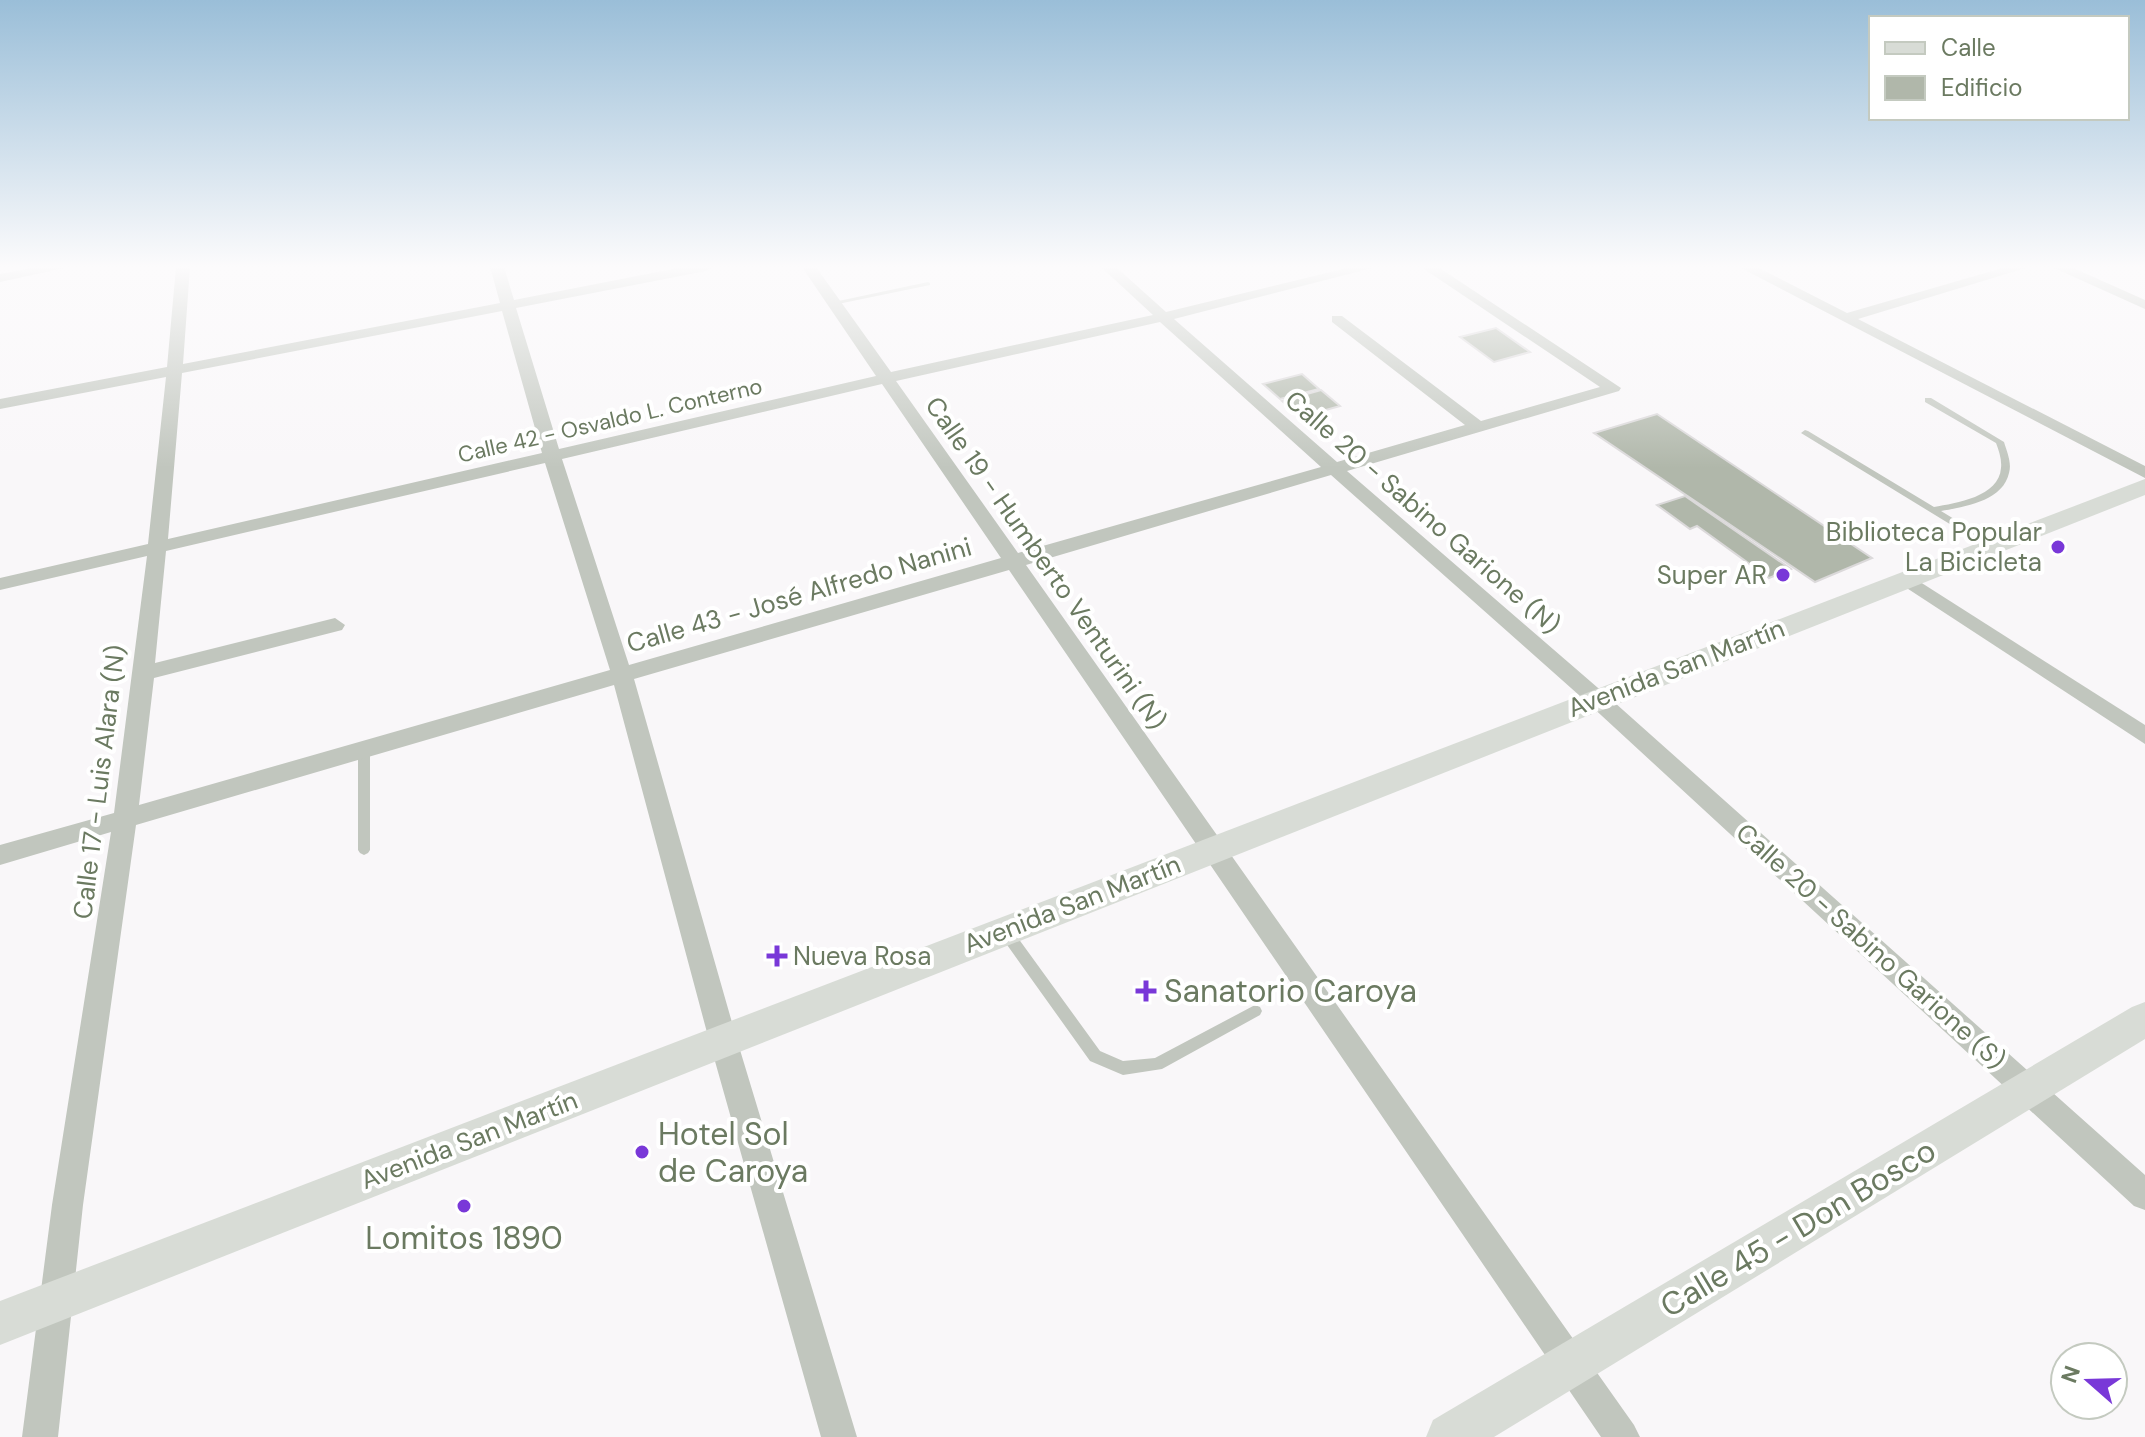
<svg xmlns="http://www.w3.org/2000/svg" width="2145" height="1437" font-family="'DM Sans',sans-serif">
	<style>
		.building { fill: #b0b7aa; stroke: #dbd9da; stroke-width: 2 }
		.lines { fill: none; stroke-linecap: round; stroke-linejoin: round }
		.lane { fill: #c1c6be; fill-rule: evenodd }
		.street { fill: #c1c6be; fill-rule: evenodd }
		.secondary { fill: #d8dcd6; fill-rule: evenodd }
		.poi-dot { fill: #7938d8; stroke: #fff; stroke-width: 3 }
		.labels { text-anchor: middle; stroke-width: 8; stroke-linejoin: round; paint-order: stroke }
		.far-street-label { font-size: 22px; fill: #6b7a61; stroke: #fff }
		.street-label { font-size: 26px; fill: #6b7a61; stroke: #fff }
		.poi-label { font-size: 26px; fill: #6b7a61; stroke: #fff; text-anchor: end }
		.near-poi-label { font-size: 32px; fill: #6b7a61; stroke: #fff; text-anchor: start }
		.near-street-label { font-size: 32px; fill: #6b7a61; stroke: #fff }
	</style>
	<rect width="100%" height="100%" fill="#f9f7f9"/>
	<g class="building">
		<polygon points="1496,328 1530,352 1494,362 1460,337"/>
		<polygon points="1302,374 1319,389 1280,399 1263,384"/>
		<polygon points="1321,390 1340,406 1301,417 1282,401"/>
		<polygon points="1657,414 1872,558 1815,582 1594,433"/>
		<polygon points="1685,496 1791,569 1769,578 1697,526 1690,529 1657,505"/>
	</g>
	<g class="lines">
		<g class="lane">
			<polygon points="928,282 930,283 930,285 833,305 829,303"/>
			<path d="M1925 398H1931L2004 442C2007 452 2012 463 2009 473 2003 501 1964 507 1941 511L1995 544 1997 546 1995 548H1989L1801 433 1805 430 1808 431 1934 507C1956 503 1999 497 2001 468 2002 460 1999 451 1996 443L1925 402Z"/>
			<polygon points="364,746 368,747 370,750 370,850 368,853 364,855 360,853 358,850 358,750 360,747"/>
			<polygon points="1005,926 1010,927 1100,1051 1123,1061 1155,1058 1255,1005 1260,1007 1262,1011 1260,1015 1162,1069 1123,1075 1090,1061 1000,935 999,931 1000,927"/>
		</g>
		<g class="street">
			<polygon points="37,267 69,267 0,282 0,274"/>
			<path d="M176 267H190L183 364 500 303 490 267H504L514 300 683 267H713L706 271 516 308 559 449 876 376 802 267H816L891 372 1153 315 1101 267H1116L1166 312 1351 267H1376L1174 319 1337 462 1465 425 1332 322V316H1342L1481 421 1600 387 1421 267H1438L1621 388 1619 391 1347 471 1605 694 2145 1175V1210L2134 1206 1589 704 1331 475 1026 565 1634 1425 1640 1437H1601L1009 570 634 679 737 1040 857 1437H821L709 1040 614 685 136 825 83 1205 58 1437H22L52 1205 111 832 0 865V845L114 813 147 556 0 590V578L148 544 166 377 0 409V399L167 367ZM502 311 542 453 168 539 182 373ZM1160 322 1321 467 1018 553 896 381ZM882 384 1001 558 629 665 562 459ZM545 463 610 670 139 805 154 678 342 630 345 625 335 618 155 663 166 551Z"/>
			<polygon points="1739,267 1757,267 1847,313 2006,267 2029,267 1858,319 2145,466 2145,478"/>
			<polygon points="2052,267 2071,267 2145,300 2145,309"/>
			<polygon points="1906,573 2145,725 2145,744 1899,583 1896,579"/>
		</g>
		<g class="secondary">
			<polygon points="2145,479 2145,495 0,1345 0,1301"/>
			<polygon points="2145,1002 2145,1039 1494,1437 1426,1437 1433,1420 2132,1007"/>
		</g>
	</g>
	<linearGradient id="sky" x2="0" y2="1"><stop stop-color="#9abed8"/><stop offset="0.57" stop-color="#fcfbfc"/><stop offset="1" stop-color="#fcfbfc" stop-opacity="0"/></linearGradient>
	<rect width="2145" height="468" fill="url(#sky)"/>
	<g class="poi-dot">
		<circle cx="2058" cy="547" r="8"/>
		<circle cx="1783" cy="575" r="8"/>
		<path d="M773 944h8v8h8v8h-8v8h-8v-8h-8v-8h8z"/>
		<path d="M1142 979h8v8h8v8h-8v8h-8v-8h-8v-8h8z"/>
		<circle cx="642" cy="1152" r="8"/>
		<circle cx="464" cy="1206" r="8"/>
	</g>
	<g class="labels">
		<g class="far-street-label">
			<text transform="translate(610 420) rotate(-13)" y="8">Calle 42 - Osvaldo L. Conterno</text>
		</g>
		<g class="street-label">
			<text transform="translate(1423 512) rotate(41)" y="9">Calle 20 - Sabino Garione (N)</text>
			<text transform="translate(1046 563) rotate(55)" y="9">Calle 19 - Humberto Venturini (N)</text>
			<text transform="translate(799 595) rotate(-16)" y="9">Calle 43 - José Alfredo Nanini</text>
			<text transform="translate(1676 668) rotate(-21)" y="9">Avenida San Martín</text>
			<text transform="translate(99 782) rotate(-83)" y="9">Calle 17 - Luis Alara (N)</text>
			<text transform="translate(1072 904) rotate(-21)" y="9">Avenida San Martín</text>
			<text transform="translate(1871 946) rotate(42)" y="9">Calle 20 - Sabino Garione (S)</text>
			<text transform="translate(469 1140) rotate(-21)" y="9">Avenida San Martín</text>
		</g>
		<g class="poi-label">
			<text x="2042" y="541">Biblioteca Popular<tspan x="2042" dy="30">La Bicicleta</tspan></text>
			<text x="1767" y="584">Super AR</text>
			<text x="793" y="965" text-anchor="start">Nueva Rosa</text>
		</g>
		<g class="near-poi-label">
			<text x="1164" y="1002">Sanatorio Caroya</text>
			<text x="658" y="1145">Hotel Sol<tspan x="658" dy="37">de Caroya</tspan></text>
			<text x="464" y="1249" text-anchor="middle">Lomitos 1890</text>
		</g>
		<g class="near-street-label">
			<text transform="translate(1798 1228) rotate(-31)" y="11">Calle 45 - Don Bosco</text>
		</g>
	</g>
	<rect x="1869" y="16" width="260" height="104" fill="#ffffff" stroke="#c4cac0" stroke-width="2"/>
	<rect x="1885" y="42" width="40" height="12" fill="#d8dcd6" stroke="#c4cac0" stroke-width="2"/>
	<text x="1941" y="56" font-size="24" fill="#6b7a61">Calle</text>
	<rect x="1885" y="76" width="40" height="24" fill="#b0b7aa" stroke="#c4cac0" stroke-width="2"/>
	<text x="1941" y="96" font-size="24" fill="#6b7a61">Edificio</text>
	<g transform="translate(2089 1381) rotate(290)"><circle r="38" fill="#ffffff" stroke="#c4cac0" stroke-width="2"/>
	<path d="M0-6L14 30L0 20L-14 30Z" fill="#7938d8"/>
	<text y="-12" font-size="22" font-weight="bold" text-anchor="middle" fill="#6b7a61">N</text>
	</g>
</svg>
